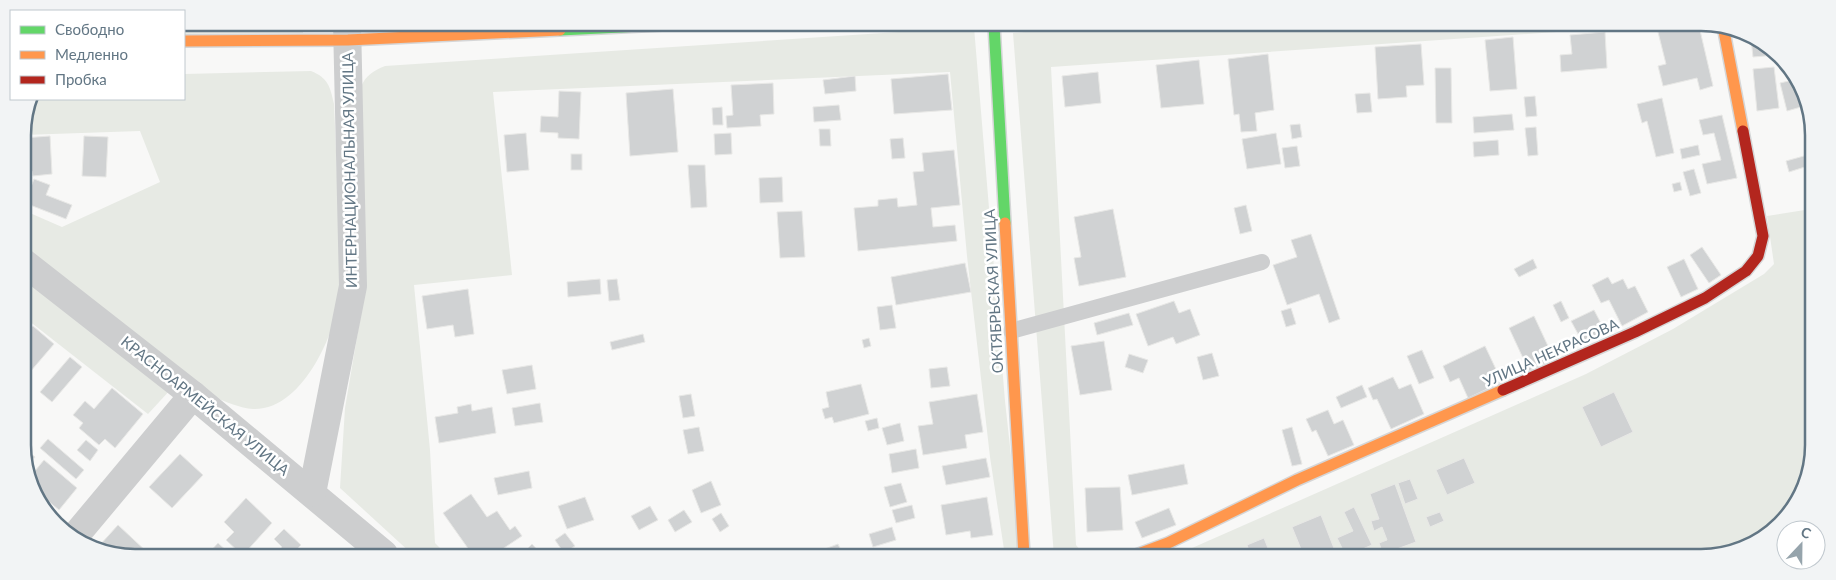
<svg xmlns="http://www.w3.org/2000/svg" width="1836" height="580" font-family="Lato,sans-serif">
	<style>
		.green { fill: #e7eae4 }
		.building { fill: #d0d2d3; stroke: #e8e8e6 }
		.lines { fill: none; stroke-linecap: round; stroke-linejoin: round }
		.fast-casing { stroke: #d5d6d7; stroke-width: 14 }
		.slow-casing { stroke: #d5d6d7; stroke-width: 14 }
		.jam-casing { stroke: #d5d6d7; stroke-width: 14 }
		.lane { stroke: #cdcecf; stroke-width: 16 }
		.street { stroke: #cdcecf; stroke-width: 28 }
		.fast { stroke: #63d668; stroke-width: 11 }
		.slow { stroke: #ff974d; stroke-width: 11 }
		.jam { stroke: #b3261e; stroke-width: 11 }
		.labels { text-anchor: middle; stroke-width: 5; stroke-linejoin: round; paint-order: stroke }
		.street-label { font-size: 15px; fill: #627684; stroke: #fff }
		.rim { fill: none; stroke: #627684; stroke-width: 2.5 }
	</style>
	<rect width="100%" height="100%" fill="#f8f8f7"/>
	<g class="green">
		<polygon points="184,23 303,23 303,33 184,34"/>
		<polygon points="1111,25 1642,26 1051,67 1076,545 1085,556 1054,556 1013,33"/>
		<path d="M974 27 1005 401 1022 556H1005L990 457 967 256 950 72 493 92 512 275 414 285 430 450 435 543 446 554H412L340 488 345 408 365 290 361 87C366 75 373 71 385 66Z"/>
		<path d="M311 71C328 78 330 86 334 104 336 144 337 185 339 225 340 245 342 266 341 286 339 327 304 411 253 409 240 408 226 402 214 397L23 251V210L62 227 160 182 140 131 23 135 30 99H184V74Z"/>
		<polygon points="1811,209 1810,475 1770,534 1708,557 1165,556 1183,552 1586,374 1673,329 1764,274 1774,264 1767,216"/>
		<polygon points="24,271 171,389 148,414 24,317"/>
	</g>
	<g class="building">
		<polygon points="1683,26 1699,26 1713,86 1700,90 1697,78 1663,86 1658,66 1666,64 1658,32"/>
		<polygon points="1605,32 1607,68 1561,72 1560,55 1572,54 1570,35"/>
		<polygon points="1513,37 1517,89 1490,91 1485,40"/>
		<polygon points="1751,39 1776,55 1753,57"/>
		<polygon points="1421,44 1424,85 1406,86 1407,97 1378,99 1375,47"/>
		<polygon points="1268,54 1274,110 1255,113 1257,131 1241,132 1239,114 1234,115 1228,59"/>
		<polygon points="1199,60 1204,104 1161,108 1156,65"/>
		<polygon points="1774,67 1779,108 1757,111 1753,69"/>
		<polygon points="1435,68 1451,68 1452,123 1436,123"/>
		<polygon points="1098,72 1101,103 1065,107 1062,76"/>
		<polygon points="948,74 952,110 894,114 891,79"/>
		<polygon points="855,76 856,91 825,94 823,80"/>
		<polygon points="1793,80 1795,88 1799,87 1808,105 1787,111 1780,83"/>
		<polygon points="773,83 774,114 760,115 761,126 727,128 726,116 733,115 731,85"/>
		<polygon points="673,89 678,152 630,156 626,93"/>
		<polygon points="559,91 581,92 579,139 558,138 558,133 540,132 541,116 558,117"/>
		<polygon points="1370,93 1372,112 1357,113 1355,94"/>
		<polygon points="1535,96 1537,116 1526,117 1524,97"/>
		<polygon points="1662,98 1674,153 1656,157 1647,121 1642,123 1637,104"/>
		<polygon points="839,105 841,120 814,122 813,107"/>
		<polygon points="722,107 723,125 713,125 712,108"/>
		<polygon points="1512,114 1514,130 1474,133 1473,117"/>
		<polygon points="1722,115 1737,178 1707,184 1702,164 1721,160 1714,133 1703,135 1699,120"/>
		<polygon points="1300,124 1302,137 1292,139 1290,125"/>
		<polygon points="1536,127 1538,155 1528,156 1525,128"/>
		<polygon points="819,129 830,129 831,146 820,146"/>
		<polygon points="526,133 529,170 507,172 504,135"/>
		<polygon points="731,133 732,154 715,155 714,134"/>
		<polygon points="1276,133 1281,164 1247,169 1242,139"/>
		<polygon points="50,136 52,174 33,176 32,171 23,171 23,138"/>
		<polygon points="84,136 108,137 106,177 82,176"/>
		<polygon points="903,138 905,158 892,159 890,139"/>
		<polygon points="1498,140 1499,155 1474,157 1473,142"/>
		<polygon points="1698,145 1700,155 1682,159 1680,149"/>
		<polygon points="1297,146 1300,166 1285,168 1282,148"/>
		<polygon points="954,150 960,205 931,208 933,227 955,225 957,241 858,251 854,208 878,206 878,200 897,198 898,207 917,205 913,172 924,171 922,153"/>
		<rect x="571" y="154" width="11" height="16"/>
		<polygon points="1811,154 1811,165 1789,172 1786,161"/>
		<polygon points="688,165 705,165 707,207 691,208"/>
		<polygon points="1694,169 1701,193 1690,196 1683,172"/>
		<polygon points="782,177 783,202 760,203 759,178"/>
		<polygon points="34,179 50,185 46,195 72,205 66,219 25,203"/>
		<polygon points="1680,182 1682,190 1674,192 1672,184"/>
		<polygon points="1246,205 1252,231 1240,234 1234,208"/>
		<polygon points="1113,209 1126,277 1079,286 1074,258 1081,257 1074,217"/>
		<polygon points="802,211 805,257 780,258 777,212"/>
		<polygon points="1311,234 1340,319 1329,323 1319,294 1287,305 1273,265 1297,257 1291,240"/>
		<polygon points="1702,247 1721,275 1709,283 1690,255"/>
		<polygon points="1533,259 1537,268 1519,277 1514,269"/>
		<polygon points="1684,259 1698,289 1681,297 1667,267"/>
		<polygon points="965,263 971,292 896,305 891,277"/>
		<polygon points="1608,277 1612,284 1623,279 1628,289 1635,286 1648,312 1622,326 1609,300 1601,303 1592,285"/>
		<polygon points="600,279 601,294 568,297 567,282"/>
		<polygon points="617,279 620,300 609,301 607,280"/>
		<polygon points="468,289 474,334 455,337 453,325 427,329 422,296"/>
		<polygon points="1174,301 1179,313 1190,309 1200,335 1176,344 1173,337 1148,346 1136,314"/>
		<polygon points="1561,301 1569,318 1561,322 1553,305"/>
		<polygon points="892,305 896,328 880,330 877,307"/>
		<polygon points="1291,308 1296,324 1286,327 1281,311"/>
		<polygon points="1594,310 1605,331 1583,343 1571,321"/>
		<polygon points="1129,313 1133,325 1097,335 1094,323"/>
		<polygon points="1534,316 1554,359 1529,371 1509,328"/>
		<polygon points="33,326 54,344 24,379 24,336"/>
		<polygon points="643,334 645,342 612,350 610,342"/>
		<polygon points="869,338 871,346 864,348 862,340"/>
		<polygon points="1104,341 1112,390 1080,395 1071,346"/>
		<polygon points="1485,346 1502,382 1468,398 1459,378 1450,382 1443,366"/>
		<polygon points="1422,350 1434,378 1419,384 1407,356"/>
		<polygon points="1212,353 1219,376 1203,380 1197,357"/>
		<polygon points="1129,354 1148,360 1143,373 1125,367"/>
		<polygon points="70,357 82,367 52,402 40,392"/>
		<polygon points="532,365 536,389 507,394 502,370"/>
		<polygon points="947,367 950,386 931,388 929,369"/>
		<polygon points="1393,377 1399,389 1411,384 1424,414 1391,429 1377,399 1373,400 1368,388"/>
		<polygon points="861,384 869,414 834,423 832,417 825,419 822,409 829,407 826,392"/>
		<polygon points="1362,385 1367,397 1341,408 1336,397"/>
		<polygon points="112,388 143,414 115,448 105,439 99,445 79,428 83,423 73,415 85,401 94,409"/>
		<polygon points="1614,392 1633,432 1601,447 1582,407"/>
		<polygon points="691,394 695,416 683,418 679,396"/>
		<polygon points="977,394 983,432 965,435 967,448 923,455 918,426 933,424 929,402"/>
		<polygon points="540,403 543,422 515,426 512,408"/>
		<polygon points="471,404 472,411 492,407 496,433 439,443 435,417 458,413 457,407"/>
		<polygon points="1328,410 1334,424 1343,420 1354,445 1328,456 1316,430 1312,432 1306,419"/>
		<polygon points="877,418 879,428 868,431 865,421"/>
		<polygon points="900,423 904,441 887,445 882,428"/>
		<polygon points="699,427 704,451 688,454 683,430"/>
		<polygon points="1292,427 1302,464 1292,466 1282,430"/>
		<polygon points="24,432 30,437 26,443 24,442"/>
		<polygon points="48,439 84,470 76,479 40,448"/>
		<polygon points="86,440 98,450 90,461 77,450"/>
		<polygon points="25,448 35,457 25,469"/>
		<polygon points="916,449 919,468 892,473 889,454"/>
		<polygon points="180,454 203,475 172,508 149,487"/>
		<polygon points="986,458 990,477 946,485 942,466"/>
		<polygon points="1464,458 1475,483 1447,495 1436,470"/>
		<polygon points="44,460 77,488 59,510 36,491 30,477"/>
		<polygon points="1184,464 1188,484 1132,495 1128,475"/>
		<polygon points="529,471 532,488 498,495 494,478"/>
		<polygon points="1410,479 1418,499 1405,504 1398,483"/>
		<polygon points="711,481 721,505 701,513 692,490"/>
		<polygon points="901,483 907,502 890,507 884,487"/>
		<polygon points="1395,484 1416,542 1383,554 1379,543 1387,540 1382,527 1374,531 1371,521 1379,519 1370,494"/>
		<polygon points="1120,487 1123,530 1087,532 1085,488"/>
		<polygon points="471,494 487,517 497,511 510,530 515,526 522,536 495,554 472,554 443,513"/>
		<polygon points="585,497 594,520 567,529 558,506"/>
		<polygon points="987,497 993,535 971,538 970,531 946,535 941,505"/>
		<polygon points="246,498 272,523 244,554 241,554 226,540 234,532 224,522"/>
		<polygon points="912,505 915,518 896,523 892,510"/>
		<polygon points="650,506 658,520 639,530 631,516"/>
		<polygon points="1354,507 1372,545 1346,556 1337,538 1353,531 1344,512"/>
		<polygon points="1169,508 1176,525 1142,538 1135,522"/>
		<polygon points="684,510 692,522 675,532 668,520"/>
		<polygon points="1440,512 1444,521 1430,527 1426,517"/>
		<polygon points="721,513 729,526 720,532 712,519"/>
		<polygon points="1321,515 1337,556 1296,556 1303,554 1292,527"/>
		<polygon points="118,525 148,553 148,554 107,554 99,546"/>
		<polygon points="892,527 896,540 873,547 869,534"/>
		<polygon points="284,529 301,545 292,554 275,554 282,547 274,539"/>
		<polygon points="565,533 575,546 564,553 555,540"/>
		<polygon points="1264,538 1271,556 1251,556 1247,545"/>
		<polygon points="218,543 230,554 208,554"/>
		<polygon points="532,544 542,555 521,555"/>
		<polygon points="838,544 843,555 818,555 817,552"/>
		<polygon points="730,549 734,555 720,555"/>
		<polygon points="1234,549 1237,556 1215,556 1226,552"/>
		<polygon points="611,550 614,555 602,555"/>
	</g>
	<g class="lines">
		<g class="fast-casing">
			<g id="fast">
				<polyline points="994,25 1005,223"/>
				<polyline points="560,30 682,24"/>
			</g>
		</g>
		<g class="slow-casing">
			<g id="slow">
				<polyline points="1723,26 1743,131"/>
				<polyline points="184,41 348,40 560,30"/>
				<polyline points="1005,223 1024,556"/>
				<polyline points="1133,556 1168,543 1297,480 1503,390"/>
			</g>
		</g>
		<g class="jam-casing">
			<polyline id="jam" points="1503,390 1635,332 1705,298 1746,271 1758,256 1763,236 1743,131"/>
		</g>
		<polyline class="lane" points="1011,331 1262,262"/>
		<g class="street">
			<polyline points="23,262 193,395 384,554"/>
			<polyline points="312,493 353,286 347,23"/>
			<polyline points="76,535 193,395"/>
		</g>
		<use href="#fast" class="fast"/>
		<use href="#slow" class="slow"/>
		<use href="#jam" class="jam"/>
	</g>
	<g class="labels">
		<g class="street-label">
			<text transform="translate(350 170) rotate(-91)" y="5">ИНТЕРНАЦИОНАЛЬНАЯ УЛИЦА</text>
			<text transform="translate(994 291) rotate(-93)" y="5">ОКТЯБРЬСКАЯ УЛИЦА</text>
			<text transform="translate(1551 353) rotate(-24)" y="5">УЛИЦА НЕКРАСОВА</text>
			<text transform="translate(205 406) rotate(39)" y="5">КРАСНОАРМЕЙСКАЯ УЛИЦА</text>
		</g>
	</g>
	<path d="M0 0H1836V580H0ZM135 31H1701A104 104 0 0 1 1805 135V445A104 104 0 0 1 1701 549H135A104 104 0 0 1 31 445V135A104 104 0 0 1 135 31Z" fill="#f2f4f5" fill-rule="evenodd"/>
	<path class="rim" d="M135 31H1701A104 104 0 0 1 1805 135V445A104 104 0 0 1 1701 549H135A104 104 0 0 1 31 445V135A104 104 0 0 1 135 31Z"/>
	<rect x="10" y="10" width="175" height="90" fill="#ffffff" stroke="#c0c8ce"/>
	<rect x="20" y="26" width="25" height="8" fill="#63d668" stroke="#c0c8ce"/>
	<text x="55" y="35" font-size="15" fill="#627684">Свободно</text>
	<rect x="20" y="51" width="25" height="8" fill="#ff974d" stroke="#c0c8ce"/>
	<text x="55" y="60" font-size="15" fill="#627684">Медленно</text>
	<rect x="20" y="76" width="25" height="8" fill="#b3261e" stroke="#c0c8ce"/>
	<text x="55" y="85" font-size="15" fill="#627684">Пробка</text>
	<g transform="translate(1801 545) rotate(22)"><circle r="24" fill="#ffffff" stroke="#c0c8ce"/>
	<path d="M0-4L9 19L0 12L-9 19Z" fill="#96a4ac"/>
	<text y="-8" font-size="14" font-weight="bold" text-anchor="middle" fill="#627684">С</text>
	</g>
</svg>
